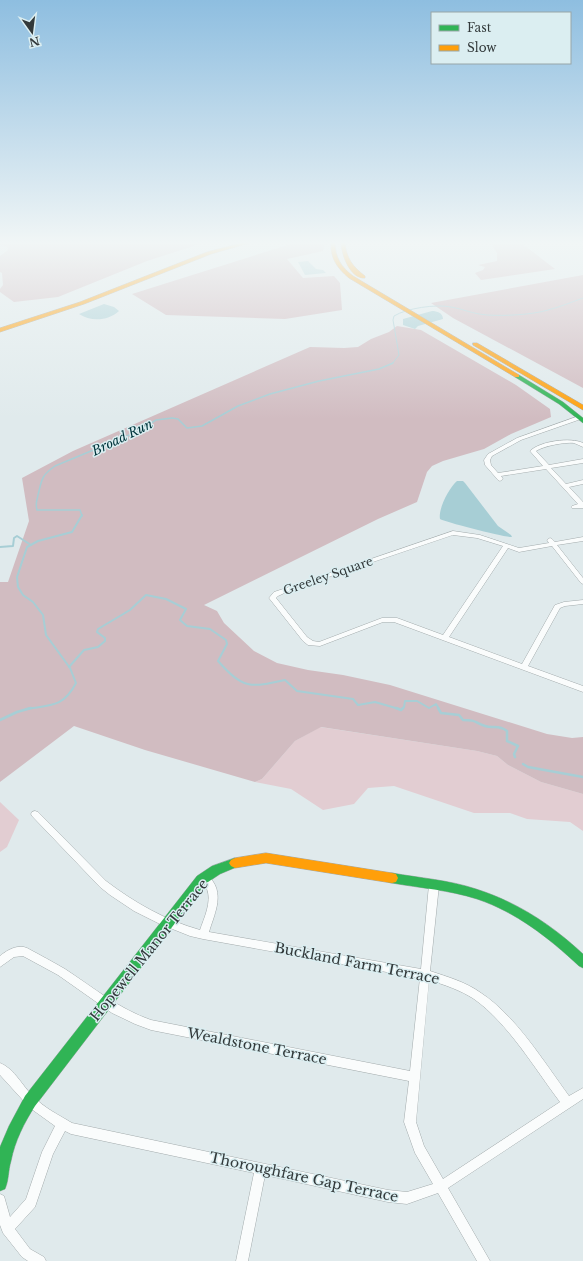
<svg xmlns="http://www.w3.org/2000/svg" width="583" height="1261" font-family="'Libre Baskerville',serif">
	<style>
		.green { fill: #e2cdd2 }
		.forest { fill: #d1bcc1 }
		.water { fill: #a7ced5 }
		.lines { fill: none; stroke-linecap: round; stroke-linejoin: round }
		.stream-far3 { stroke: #a7ced5; stroke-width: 1 }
		.stream-far2 { stroke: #a7ced5; stroke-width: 1.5 }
		.stream-far1 { stroke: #a7ced5; stroke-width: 2 }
		.stream { stroke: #a7ced5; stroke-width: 2.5 }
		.street-casing { stroke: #a3abac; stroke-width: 1 }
		.fast-casing { stroke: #a3abac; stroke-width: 1 }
		.slow-casing { stroke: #a3abac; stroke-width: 1 }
		.street { fill: #fafcfc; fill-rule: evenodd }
		.fast { fill: #30b455; fill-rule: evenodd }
		.slow { fill: #ff9f0a; fill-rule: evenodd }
		.labels { text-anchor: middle; stroke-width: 3; stroke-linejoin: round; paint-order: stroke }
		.street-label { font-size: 12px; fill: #32393a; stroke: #dbeef1 }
		.water-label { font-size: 13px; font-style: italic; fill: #01353c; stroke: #dbeef1 }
		.near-street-label { font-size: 14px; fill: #32393a; stroke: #dbeef1 }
	</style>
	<rect width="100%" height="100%" fill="#e0eaec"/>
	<g class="green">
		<polygon points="320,727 477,751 497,756 508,765 541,782 583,794 583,831 570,822 527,819 510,813 474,813 394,786 368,788 354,804 323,810 291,789 255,782 262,779 295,741"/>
		<polygon points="0,802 19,820 7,847 0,852"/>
	</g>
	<g class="forest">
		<polygon points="0,242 206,242 147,261 58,297 14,302 0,292 0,289 3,285 2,273 0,272 0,256 8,250 7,246 0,245"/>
		<polygon points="297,242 325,242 323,251 287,259 303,278 334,276 340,283 342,310 285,319 166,315 132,294"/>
		<polygon points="490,242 520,242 555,269 481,280 475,273 483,270 485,267 478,265 497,261 497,253"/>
		<polygon points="583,275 583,388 453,318 431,303"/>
		<polygon points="397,326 421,330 516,385 550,409 551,417 511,434 484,449 443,461 432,466 427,472 417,502 378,519 204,605 217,611 224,623 254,651 277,663 308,670 343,675 390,685 547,734 572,738 583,737 583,794 541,782 508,765 497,756 477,751 321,727 295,741 262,779 255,782 145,750 74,726 0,782 0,582 8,582 29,521 22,478 73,451 310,347 344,348 358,347 371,339 389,332"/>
	</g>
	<g class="water">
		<polygon points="308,261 316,269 323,270 326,273 305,275 298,262"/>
		<path d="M104 304 114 307 119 311C108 321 91 322 79 314Z"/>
		<path d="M432 311C437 311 443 313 443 319L418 326 415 329 403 325V319Z"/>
		<path d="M457 481H463L465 483 498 526 511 535 512 537C507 538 445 522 440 519 438 509 449 488 457 481Z"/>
	</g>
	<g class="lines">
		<path class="stream-far3" d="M392 364 399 355 393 320 394 316C407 308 436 304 451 307 463 309 473 314 487 315 505 316 531 315 548 310 560 307 572 302 583 298"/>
		<path class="stream-far2" d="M82 516 80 510H37C35 503 37 501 38 495 42 479 41 476 55 466L139 431 156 420 172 418 178 419 187 428 202 426 238 406 270 394 319 381 379 369 393 363"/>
		<g class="stream-far1">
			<polyline points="0,547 13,546 14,538 17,536 31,545"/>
			<path d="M69 667 84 650 98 647 105 641V638L97 632 98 629 130 610 146 595 166 599 186 609 180 620 187 626 210 629 226 640 227 644 218 661C243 689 250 688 285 680L297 691 353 699 358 705 375 702 399 709"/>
			<path d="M26 709C50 705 63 708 76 683L70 668 46 635 43 615 33 602 23 595 18 587 17 577 27 547 38 541 72 532 82 515"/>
			<polyline points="402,709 404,707 405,701 417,701 429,708 436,704 439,709"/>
		</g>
		<g class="stream">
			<polyline points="396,708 401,710 403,708"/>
			<path d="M438 708 441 713 459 715 463 720C477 720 473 722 485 726 493 729 498 724 507 731V741L518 746 514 754 515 757"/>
			<polyline points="0,720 17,712 31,708"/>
			<polyline points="523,764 528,767 583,777"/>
		</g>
		<g class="street-casing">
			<g id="street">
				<path d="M579 416 582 418 581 419 521 440 492 456 490 460 491 465 498 473 543 466 530 451C540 441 571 437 583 443V447C580 446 577 444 574 443 564 442 544 446 536 451L549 465 583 459V463L551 468 566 484 583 480V484L569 487 583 502V508H572L571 507 572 506 578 504 546 469 501 476 503 479 500 481 498 480 485 465 484 460 488 454 517 438Z"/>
				<path d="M453 531 480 535 519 548 549 543 547 540 550 538 552 539 555 542 583 537V541L557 545 583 578V584L581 583 552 546 519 552 508 548 449 637 522 664 555 605 564 602 583 600V604L565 606 560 608 528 666 583 686V692L394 622H383L320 646 308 645 303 641 269 598 274 592 289 587ZM453 535 477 538 503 546 443 635 397 618H382L319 642 313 641 307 637 276 598 278 596 293 589Z"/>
				<path d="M35 811 38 812 106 881C135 903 165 920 200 930 204 918 212 902 207 889 206 885 202 882 200 878L202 875C207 873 209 876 212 880 224 896 214 915 209 932L421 969 429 885 431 882 434 881 437 882 439 885 430 971C448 977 466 982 481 993 516 1016 544 1062 569 1096L583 1088V1099L448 1188 490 1261H477L438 1193 407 1204 388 1202 265 1175 248 1261H236L254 1173 71 1134 65 1131 53 1154 35 1207 15 1229 30 1249 44 1257 46 1261H28L22 1257 3 1233 0 1225V1194L4 1196 10 1217 26 1199 42 1152 55 1126 30 1108 0 1075V1063C15 1069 22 1086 33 1096 44 1108 59 1115 72 1123L388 1190 407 1192 433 1184 415 1153 404 1122 409 1081 151 1030 135 1024 112 1013 58 975 23 956 14 957 0 967V956C7 950 18 944 27 948 40 955 53 962 65 969 94 988 119 1009 151 1020L410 1071 420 978 203 939 190 936 160 924 134 911 110 895 100 887 32 816 31 814 32 812ZM429 980C445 985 460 990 474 999 508 1023 535 1069 560 1102L443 1179 424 1146 416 1122Z"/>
			</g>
		</g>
		<g class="fast-casing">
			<g id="fast">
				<polygon points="515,375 519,375 563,402 583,418 583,423 559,404 515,377"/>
				<path d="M235 858 239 860 241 863 239 866 220 874 205 884 35 1106C24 1123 15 1141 11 1161 8 1171 9 1180 5 1189L0 1191V1147L9 1126 25 1096 197 876 212 866Z"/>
				<path d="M392 873C420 878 449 880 476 889 517 902 552 925 583 954V968L579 966C549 938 516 912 477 899 449 890 420 888 392 883L388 882 386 878 388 874Z"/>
			</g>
		</g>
		<g class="slow-casing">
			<g id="slow">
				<polygon points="245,242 253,242 211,254 84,304 0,332 0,328 80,302 207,252"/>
				<path d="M331 242H335C335 257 341 267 353 276L519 375V377H515L349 278C337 268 330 258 331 242Z"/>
				<path d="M341 242H345C346 258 353 267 365 276V278C350 279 341 254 341 242Z"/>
				<polygon points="473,343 477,343 583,405 583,410 473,345"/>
				<polygon points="266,853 392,873 396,874 398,878 396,882 392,883 266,863 235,868 231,866 229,863 231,860 235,858"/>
			</g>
		</g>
		<use href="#street" class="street"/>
		<use href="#fast" class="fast"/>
		<use href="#slow" class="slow"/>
	</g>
	<linearGradient id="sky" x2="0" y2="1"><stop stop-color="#8ebee0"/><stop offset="0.58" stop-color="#f1f6f6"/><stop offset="1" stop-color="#f1f6f6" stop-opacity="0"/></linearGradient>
	<rect width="583" height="419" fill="url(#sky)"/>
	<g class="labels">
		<g class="street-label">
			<text transform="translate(328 576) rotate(-19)" y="4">Greeley Square</text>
		</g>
		<g class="water-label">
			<text transform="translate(122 437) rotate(-26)" y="5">Broad Run</text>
		</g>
		<g class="near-street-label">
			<text transform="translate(149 950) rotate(-51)" y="5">Hopewell Manor Terrace</text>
			<text transform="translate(357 963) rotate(11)" y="5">Buckland Farm Terrace</text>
			<text transform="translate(257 1046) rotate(11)" y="5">Wealdstone Terrace</text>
			<text transform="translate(304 1177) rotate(12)" y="5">Thoroughfare Gap Terrace</text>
		</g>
	</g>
	<rect x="431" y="12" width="140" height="52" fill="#dbeef1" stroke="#97a6a8"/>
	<rect x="439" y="25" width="20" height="6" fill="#30b455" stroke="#97a6a8"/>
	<text x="467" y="32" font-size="12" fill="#32393a">Fast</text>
	<rect x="439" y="45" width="20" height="6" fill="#ff9f0a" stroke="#97a6a8"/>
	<text x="467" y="52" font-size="12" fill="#32393a">Slow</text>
	<g transform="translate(32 32) rotate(166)" stroke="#dbeef1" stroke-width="3" paint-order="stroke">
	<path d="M0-3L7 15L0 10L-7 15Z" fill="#32393a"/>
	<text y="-6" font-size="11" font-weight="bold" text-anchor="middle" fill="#32393a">N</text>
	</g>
</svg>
